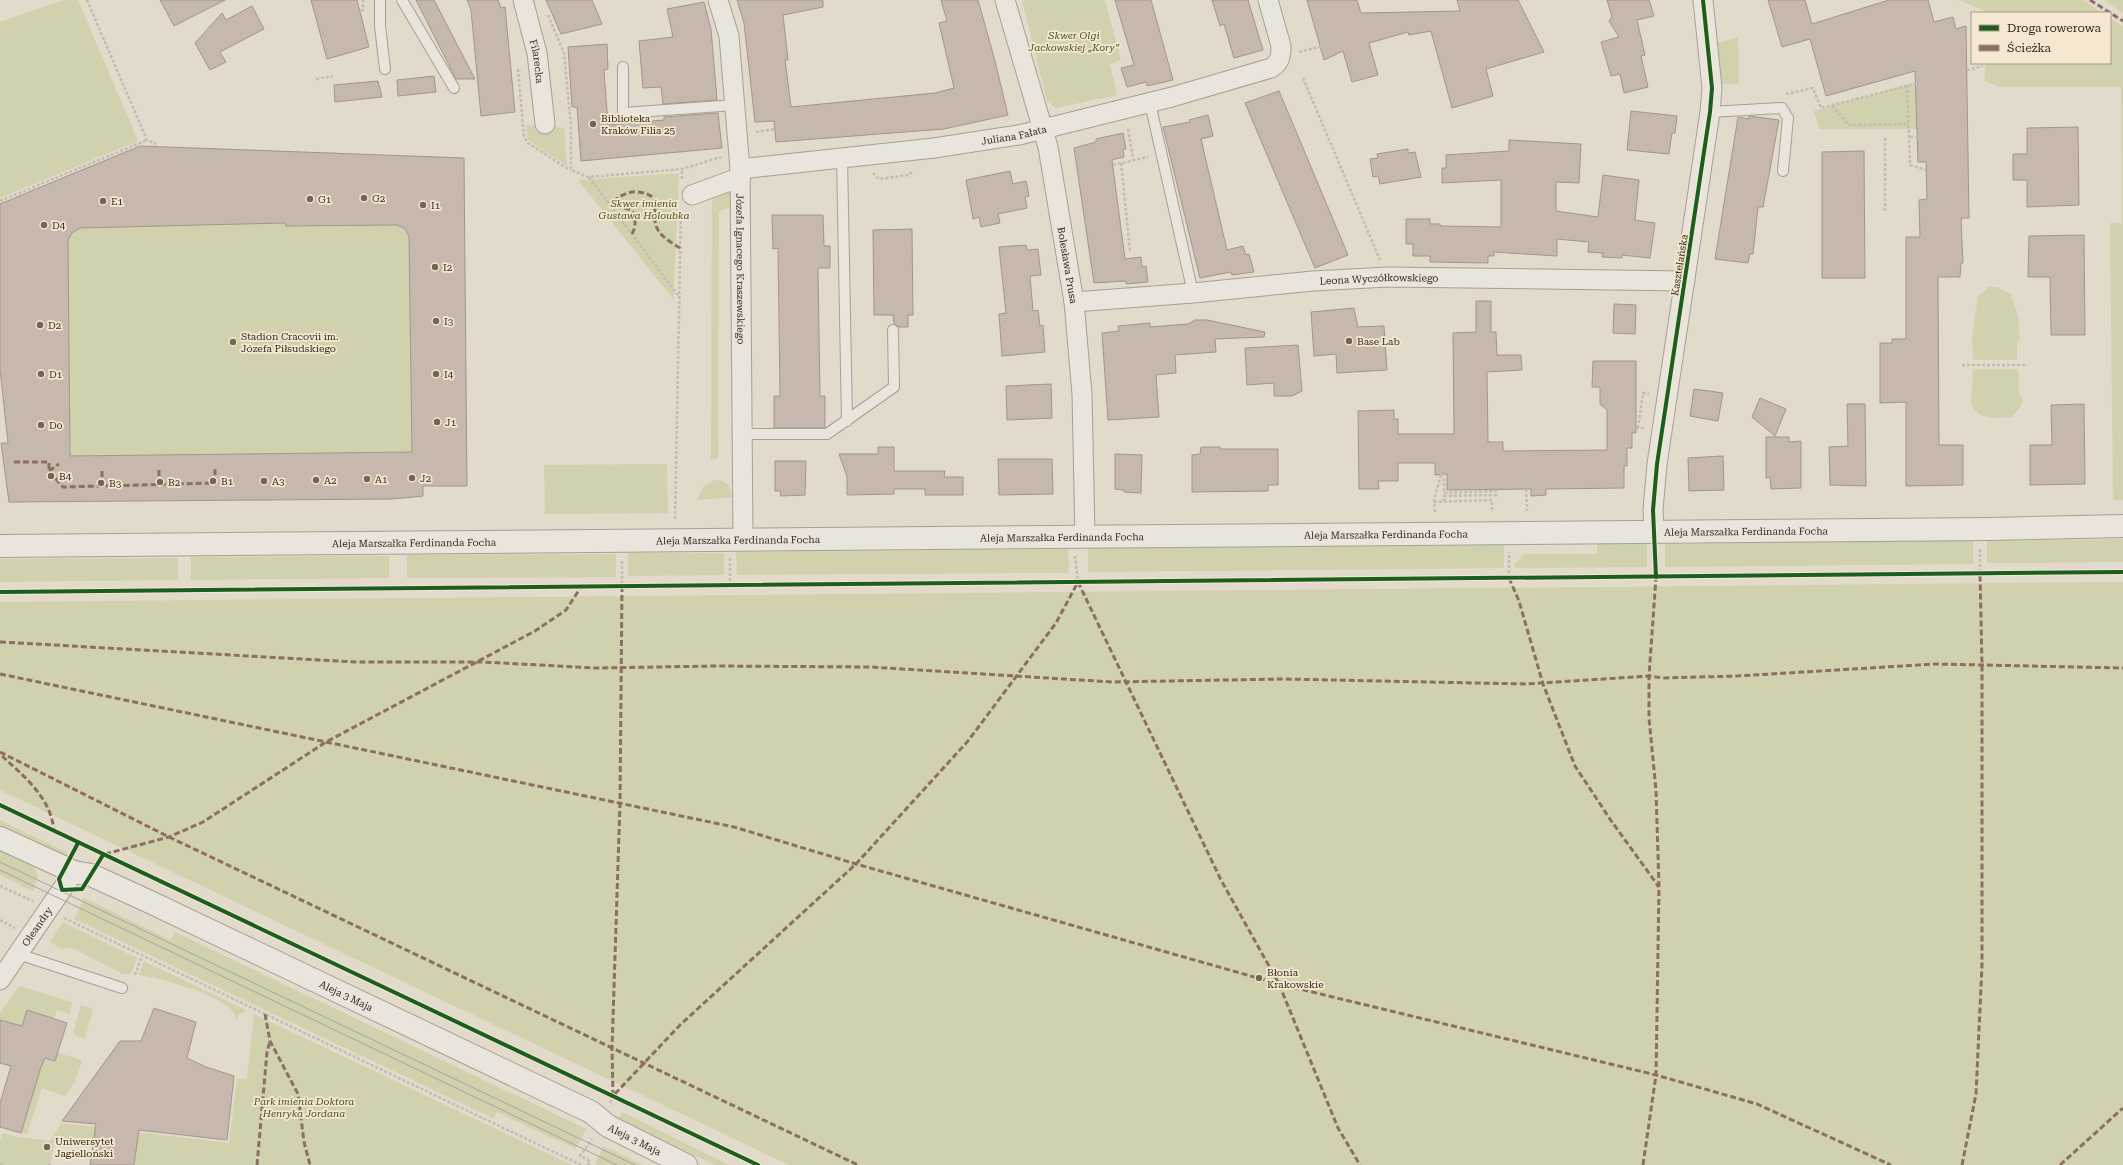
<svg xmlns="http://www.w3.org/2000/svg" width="2123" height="1165" font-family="'Roboto Serif',serif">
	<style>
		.green { fill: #d2d1ad }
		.building { fill: #c6b8ac; stroke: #a2968b; fill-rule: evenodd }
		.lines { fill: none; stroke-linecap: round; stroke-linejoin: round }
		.service-casing { stroke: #a79f94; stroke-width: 12 }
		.minor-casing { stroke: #a79f94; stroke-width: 21 }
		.tertiary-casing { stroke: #a79f94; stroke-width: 24 }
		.path { stroke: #c2bcb3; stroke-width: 2.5; stroke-dasharray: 3 2; stroke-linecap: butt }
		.service { stroke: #eae5dc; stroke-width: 10 }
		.minor { stroke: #eae5dc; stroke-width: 19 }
		.tertiary { stroke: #eae5dc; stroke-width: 22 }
		.tram { stroke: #a9a49c; stroke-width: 1 }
		.quiet { stroke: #8d6e63; stroke-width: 3; stroke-dasharray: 6 3; stroke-linecap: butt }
		.cycleway-casing { stroke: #f4e8d0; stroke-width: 6 }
		.cycleway { stroke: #1b5e20; stroke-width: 4 }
		.poi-dot { fill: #72665a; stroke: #f4e8d0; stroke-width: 1.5 }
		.labels { text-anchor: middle; stroke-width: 3.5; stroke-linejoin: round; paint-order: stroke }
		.park-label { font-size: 10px; font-style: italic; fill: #475024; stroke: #f4e8d0 }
		.street-label { font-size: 10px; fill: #35281d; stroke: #f4e8d0 }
		.poi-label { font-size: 10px; fill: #35281d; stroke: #f4e8d0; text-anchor: start }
	</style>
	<rect width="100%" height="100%" fill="#e2dacb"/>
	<g class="green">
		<polygon points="64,0 78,0 138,141 0,198 0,22"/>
		<polygon points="1022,0 1105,0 1121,60 1110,64 1117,95 1056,108 1047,101"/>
		<polygon points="1959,0 2083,0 2102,13 1990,13"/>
		<polygon points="2103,0 2123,0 2123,13"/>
		<polygon points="2110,18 2123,26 2123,500 2113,500 2110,223 2122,223 2121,87 2000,87 1984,81 1986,63 2110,63"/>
		<polygon points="1738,38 1739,84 1721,84 1715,43"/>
		<polygon points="1915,83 1918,129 1819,129 1814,111"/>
		<polygon points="526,125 564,128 567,166 528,140"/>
		<polygon points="140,146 341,153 341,155 373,155 374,159 384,159 384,155 386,159 396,159 396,155 464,158 467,486 423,486 423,498 421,498 421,496 410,498 410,497 399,499 399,497 279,498 279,500 268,498 267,500 266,498 232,500 232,499 223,499 223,500 212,499 212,501 201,499 201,501 190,499 190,501 188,499 179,500 179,501 177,499 166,501 166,500 156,499 155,501 155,500 145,500 145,501 134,500 132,502 132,500 123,500 123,502 112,500 112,502 101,500 101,502 99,500 90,500 90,502 88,500 77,502 77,501 66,502 66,501 57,501 55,503 55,501 46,501 46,502 34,501 34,503 23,501 23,503 11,501 10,503 1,443 8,444 0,369 0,204"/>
		<polygon points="679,173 674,282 674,300 578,180"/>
		<polygon points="734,191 735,206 719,211 718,458 711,460 712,196"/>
		<polygon points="1989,287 1997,287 2011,294 2018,317 2020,338 2017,342 2017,360 1973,360 1972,337 1978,296"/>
		<polygon points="1973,369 2018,369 2019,392 2023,400 2020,408 2011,417 1994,418 1980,415 1971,405"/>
		<polygon points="667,464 668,513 545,514 544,465"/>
		<path d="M715 480C726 480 731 486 732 497L697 500 705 485Z"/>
		<polygon points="1973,539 1973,564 1665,567 1665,544"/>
		<polygon points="2123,539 2123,562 1987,563 1987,541"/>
		<polygon points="1597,544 1647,544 1647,567 1515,568 1515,563 1525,554 1597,554"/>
		<polygon points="1504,545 1504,568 1088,572 1088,548"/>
		<polygon points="1068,549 1069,573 737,575 736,552"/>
		<polygon points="628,553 724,553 724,575 628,576"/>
		<polygon points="616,554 616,577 407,578 407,555"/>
		<polygon points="389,556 389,578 191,580 191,557"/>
		<polygon points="178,558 178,580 0,582 0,559"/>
		<polygon points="2123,582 2123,1165 789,1165 0,790 0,602"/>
		<polygon points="0,820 68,853 66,857 0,826"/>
		<polygon points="0,849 34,866 38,876 33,891 0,875"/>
		<polygon points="84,898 171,940 175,932 586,1129 576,1149 497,1112 494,1119 74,919"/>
		<polygon points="63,922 137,958 131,974 123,974 70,947 62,949 50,942"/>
		<path d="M144 961 246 1010 238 1015V1019L236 1018C235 998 158 977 139 975Z"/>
		<polygon points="19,986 72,1002 70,1014 57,1010 54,1019 27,1011 22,1026 1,1020 0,1023 0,1013"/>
		<polygon points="81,1005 93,1009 85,1039 73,1034"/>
		<polygon points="254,1014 572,1165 134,1165 136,1152 54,1142 50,1165 0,1165 0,1141 3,1133 18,1137 50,1141 61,1123 229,1143 237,1078 247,1080"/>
		<polygon points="58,1053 82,1060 75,1082 65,1096 42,1088 27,1134 21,1133 44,1058 55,1061"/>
		<polygon points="622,1112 729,1165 715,1165 619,1118"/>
		<polygon points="603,1146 643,1165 596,1165 596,1162"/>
	</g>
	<g class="building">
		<polygon points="160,0 225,0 174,26"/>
		<polygon points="311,0 357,0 369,47 327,59"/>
		<polygon points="416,0 434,0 475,79 456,79"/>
		<polygon points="467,0 498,0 501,8 505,7 515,112 481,116 471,10"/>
		<polygon points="546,0 592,0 602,24 561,34"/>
		<polygon points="737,0 823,0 823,7 783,15 788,60 785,60 791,107 935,93 954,88 939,23 947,21 941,0 978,0 995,61 1008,115 944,129 776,142 774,121 755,122 744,23"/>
		<polygon points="1115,0 1151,0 1173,80 1147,86 1146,82 1127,87 1121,68 1134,65"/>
		<polygon points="1212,0 1248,0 1263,50 1234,58 1224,24 1220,26"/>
		<polygon points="1307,0 1357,0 1361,13 1460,11 1457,0 1518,0 1544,52 1486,69 1493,96 1452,108 1431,31 1409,35 1408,32 1369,43 1378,75 1352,82 1343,51 1324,60"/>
		<polygon points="1607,0 1649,0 1654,16 1637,20 1645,55 1641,56 1648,87 1624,93 1620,74 1611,76 1601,42 1619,37 1609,21 1612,17"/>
		<polygon points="1768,0 1805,0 1812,24 1889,0 1928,0 1934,22 1953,17 1956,29 1966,26 1969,218 1961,218 1963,263 1961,263 1960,277 1938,277 1939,445 1963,445 1963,485 1906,486 1906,402 1880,403 1880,343 1892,343 1892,339 1906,339 1906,237 1920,237 1919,200 1927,199 1926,162 1918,162 1915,71 1826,96 1810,39 1782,47"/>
		<polygon points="704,2 711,29 717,100 663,104 661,87 643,88 639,41 673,37 667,9"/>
		<polygon points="252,6 264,29 220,52 226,62 210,70 195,43 222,13 226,20"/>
		<polygon points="607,44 608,69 604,70 608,125 664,120 664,117 718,113 722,148 581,161 577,107 572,107 568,47"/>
		<polygon points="434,76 436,92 398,96 397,80"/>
		<polygon points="378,81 382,97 335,102 334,85"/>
		<polygon points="1279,91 1348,255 1315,268 1245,103"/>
		<polygon points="1631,111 1677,116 1675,133 1672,133 1669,154 1627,150"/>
		<polygon points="1208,115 1213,136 1201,139 1227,250 1243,246 1246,255 1249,254 1254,272 1232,275 1231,272 1200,278 1163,127 1190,122 1189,120"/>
		<polygon points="1749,116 1779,120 1763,207 1758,207 1753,254 1750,254 1748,263 1715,259 1738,117 1749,119"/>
		<polygon points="2078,127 2079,205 2027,207 2027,180 2013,180 2013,154 2027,154 2027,128"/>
		<polygon points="1123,133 1126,149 1123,149 1124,157 1112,160 1125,259 1141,257 1142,267 1146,266 1148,282 1126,284 1126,281 1094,283 1074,148 1096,142 1096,139"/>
		<polygon points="1509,140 1581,144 1579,183 1556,182 1556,211 1598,217 1603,175 1639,180 1635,220 1655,223 1650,258 1622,255 1622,258 1602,257 1603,253 1588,252 1589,242 1557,239 1557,256 1494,252 1494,256 1488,256 1488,263 1430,262 1430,256 1413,256 1413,244 1406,244 1406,219 1430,219 1430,224 1440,224 1440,226 1501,227 1501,180 1442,183 1442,168 1446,168 1446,155 1509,151"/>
		<path d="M140 146 464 158 467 486H423V496L392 499 9 502 1 443H8L0 369V204ZM285 223 286 226 397 225 405 229 409 236 412 452 70 456 68 240 72 233 80 228Z"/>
		<polygon points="1408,149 1408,153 1415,152 1421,177 1380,184 1378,176 1373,177 1370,159 1378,158 1377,154"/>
		<polygon points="1864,151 1865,278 1822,278 1822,152"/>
		<polygon points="1010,171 1013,184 1026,181 1029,196 1025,197 1027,208 998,214 1000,223 981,227 979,217 973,219 966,180"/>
		<polygon points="772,215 823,215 824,246 830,246 830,268 818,268 820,396 825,396 825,428 774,428 774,396 780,396 778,248 773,249"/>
		<polygon points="912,229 913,315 908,315 908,327 899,327 894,324 893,315 874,315 873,230"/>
		<polygon points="2084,235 2085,335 2051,335 2050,277 2028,277 2029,236"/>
		<polygon points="1026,245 1027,250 1038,249 1041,275 1030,276 1033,311 1038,310 1040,326 1043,325 1045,352 1002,356 999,314 1006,313 999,247"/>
		<polygon points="1476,301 1491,301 1491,332 1496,332 1497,355 1521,355 1522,370 1487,372 1488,442 1503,442 1503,451 1607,450 1607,410 1600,404 1600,387 1592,387 1593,361 1636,361 1636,433 1632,433 1632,448 1627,448 1627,466 1624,466 1624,488 1546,489 1546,495 1531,496 1531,489 1447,490 1447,474 1435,475 1435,463 1398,463 1398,481 1378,481 1379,489 1359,489 1358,411 1394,410 1394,419 1398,419 1398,434 1454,434 1453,333 1476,332"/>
		<polygon points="1614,304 1636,305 1635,334 1613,333"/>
		<polygon points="1354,308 1358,327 1384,326 1387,370 1337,373 1336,354 1314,356 1311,312"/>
		<polygon points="1195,320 1207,320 1265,332 1264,337 1215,339 1216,352 1175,355 1176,373 1156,375 1159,417 1108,420 1102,333 1119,331 1118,326 1150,323 1150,327 1188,324"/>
		<polygon points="1298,345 1302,391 1292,396 1274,396 1274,383 1247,385 1245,348"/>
		<polygon points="1051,384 1052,418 1007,420 1006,386"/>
		<polygon points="1694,389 1723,393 1718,421 1690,416"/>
		<polygon points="1760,398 1786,409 1775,436 1752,417"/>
		<polygon points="1847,404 1865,404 1866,486 1830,485 1829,447 1848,446"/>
		<polygon points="2084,404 2085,484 2030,485 2030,445 2052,445 2051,405"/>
		<polygon points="1766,437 1789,437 1789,442 1801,441 1801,488 1771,489 1770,477 1766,478"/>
		<polygon points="878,447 894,447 894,471 945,471 944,477 963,477 963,495 925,495 925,489 894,489 894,494 847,495 847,476 839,454 878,454"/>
		<polygon points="1201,447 1220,447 1220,449 1278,449 1278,485 1268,485 1268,491 1192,492 1192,455 1200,454"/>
		<polygon points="1115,454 1142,455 1141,493 1124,492 1124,490 1115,489"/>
		<polygon points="1723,456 1724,490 1689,491 1688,458"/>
		<polygon points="998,459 1052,459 1053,494 999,495"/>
		<polygon points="775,461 806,461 805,495 781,496 780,491 775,491"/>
		<polygon points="154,1008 196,1022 187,1058 206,1067 234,1076 227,1140 139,1130 134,1165 90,1165 96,1124 62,1121 120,1041 141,1041"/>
		<polygon points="27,1010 67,1023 55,1061 45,1058 41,1067 21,1133 0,1127 0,1103 11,1066 0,1063 0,1020 22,1026"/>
	</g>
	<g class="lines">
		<g class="service-casing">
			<g id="service">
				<polyline points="380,0 380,26 385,69"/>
				<polyline points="402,0 454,88"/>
				<polyline points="623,67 623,113 735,105"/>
				<polyline points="1150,103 1193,293"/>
				<polyline points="1710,112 1782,108 1788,118 1783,171"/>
				<polyline points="842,156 847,421"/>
				<polyline points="742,434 827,434 894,387 893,330"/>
				<polyline points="18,954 122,988"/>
			</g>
		</g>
		<g class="minor-casing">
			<g id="minor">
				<path id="s1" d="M523 0 537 53 545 124"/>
				<path id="s2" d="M718 0 729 36 740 169 743 540"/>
				<path id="s3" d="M1005 0 1048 147 1074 302 1082 394 1085 537"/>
				<path id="s4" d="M740 169 934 148 1019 135 1172 97 1271 68C1280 62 1281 57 1281 46L1268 0"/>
				<polyline points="692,195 741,177"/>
				<path id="s5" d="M1074 302 1193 293 1313 281 1388 277 1685 281"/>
				<polyline points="1654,532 1653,510 1657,464 1710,112 1712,88 1703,0"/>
				<path id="s6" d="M0 980 74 872"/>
			</g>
		</g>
		<g class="tertiary-casing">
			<g id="tertiary">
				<path id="s7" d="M0 546 1991 529 2123 526"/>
				<path id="s8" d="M0 838 74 872 91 875 150 902 591 1112 608 1126 686 1165"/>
			</g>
		</g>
		<g class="path">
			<polyline points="87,0 147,140 156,144"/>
			<polyline points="356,12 363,10 363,0"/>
			<polyline points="548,15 564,53 571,126 571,170 588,177 682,169 721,157"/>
			<polyline points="1299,52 1326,45"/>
			<polyline points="518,69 524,137 528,143 570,170"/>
			<polyline points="1303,78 1380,260"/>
			<polyline points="316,79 333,76"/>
			<polyline points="1907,85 1910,165 1926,170"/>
			<polyline points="1786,94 1813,88 1821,108 1983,66"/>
			<polyline points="1832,106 1849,125 1909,124"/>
			<polyline points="1128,129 1133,159"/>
			<polyline points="756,132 775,129"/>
			<polyline points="1910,137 1926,137"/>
			<polyline points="1121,163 1130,251"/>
			<polyline points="1113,165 1148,157"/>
			<polyline points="873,173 879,179 909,175 913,170"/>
			<polyline points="589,177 680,298"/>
			<polyline points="682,179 682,169"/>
			<polyline points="0,201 147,140"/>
			<polyline points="1885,211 1885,138"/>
			<polyline points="1962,365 2026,365"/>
			<polyline points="1636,428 1645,428"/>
			<polyline points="1638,428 1643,393 1649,394"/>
			<polyline points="1441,474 1444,480 1444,493 1496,491 1496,495 1444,496 1444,501"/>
			<polyline points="1526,484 1527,511"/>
			<polyline points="1434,502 1492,500 1492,511"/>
			<polyline points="1435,512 1434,500 1441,475"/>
			<polyline points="675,519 681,210"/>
			<polyline points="1980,549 1980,573"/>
			<polyline points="1075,556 1078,582"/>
			<polyline points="730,558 730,585"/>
			<polyline points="622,561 622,586"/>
			<polyline points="1509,578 1509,552"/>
			<polyline points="0,886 33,901"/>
			<polyline points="64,918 581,1165"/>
			<polyline points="0,920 15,928"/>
			<polyline points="135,975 142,956"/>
			<polyline points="610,1103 613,1096"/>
			<polyline points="0,1164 4,1165"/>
			<polyline points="48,1165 53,1165"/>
			<polyline points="588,1165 590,1161 580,1156 592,1139"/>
		</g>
		<use href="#service" class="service"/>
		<use href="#minor" class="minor"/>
		<use href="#tertiary" class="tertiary"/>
		<g class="tram">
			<polyline points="0,862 635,1165"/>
			<polyline points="0,870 617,1165"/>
		</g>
		<g class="quiet">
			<polyline points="2090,0 2123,21"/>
			<path d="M632 234 635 227V215C630 206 621 210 615 204V200C621 195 630 191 638 192 666 195 649 212 657 228 661 237 672 243 680 248"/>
			<polyline points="14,462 49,462 49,471 63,487 215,483 215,469"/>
			<polyline points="159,470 159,485"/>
			<polyline points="49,471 59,464"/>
			<polyline points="102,471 102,486"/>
			<polyline points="1509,578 1519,601 1543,684 1575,766 1612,822 1659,887"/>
			<polyline points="1078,582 1221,880 1279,984 1338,1128 1360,1165"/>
			<polyline points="622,586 620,803 612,1049 613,1096 680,1025 856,864 968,741 1056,623 1078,582"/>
			<polyline points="0,642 356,662 483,662 595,668 717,666 871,667 1112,682 1283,679 1526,684 1649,676 1663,678 1738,676 1935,664 2123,668"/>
			<polyline points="0,674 734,827 856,864 1279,984 1656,1075 1757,1104 1891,1165"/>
			<polyline points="0,752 169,837 858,1165"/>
			<path d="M2 756C25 777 51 798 54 831"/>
			<polyline points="105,854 169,837 203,822 326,742 535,631 566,610 581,587"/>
			<polyline points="265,1014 270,1041 298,1094 304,1142 310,1165"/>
			<polyline points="257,1165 267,1052 270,1041"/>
			<polyline points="1643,1165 1656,1075 1659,887 1656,790 1649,718 1649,676 1656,577"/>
			<polyline points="1962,1165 1976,1094 1982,965 1982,665 1980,573"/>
			<polyline points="2060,1165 2123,1108"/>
		</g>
		<g class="cycleway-casing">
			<g id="cycleway">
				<polyline points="1656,577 1653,510 1657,464 1710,112 1712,88 1703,0"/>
				<polyline points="0,592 2123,572"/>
				<polyline points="0,805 758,1165"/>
				<polyline points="78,843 59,879 62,890 82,889 103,855"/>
			</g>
		</g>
		<use href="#cycleway" class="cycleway"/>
	</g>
	<g class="poi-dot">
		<circle cx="593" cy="124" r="4"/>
		<circle cx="364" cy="198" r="4"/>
		<circle cx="310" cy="199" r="4"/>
		<circle cx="103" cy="201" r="4"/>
		<circle cx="423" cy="205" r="4"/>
		<circle cx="44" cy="225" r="4"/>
		<circle cx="435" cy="267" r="4"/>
		<circle cx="436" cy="321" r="4"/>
		<circle cx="40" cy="325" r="4"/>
		<circle cx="1349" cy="341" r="4"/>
		<circle cx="233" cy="342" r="4"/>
		<circle cx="41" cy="374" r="4"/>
		<circle cx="436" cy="374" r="4"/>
		<circle cx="437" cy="422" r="4"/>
		<circle cx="41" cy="425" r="4"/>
		<circle cx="51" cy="476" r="4"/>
		<circle cx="412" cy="478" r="4"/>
		<circle cx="367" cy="479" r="4"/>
		<circle cx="316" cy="480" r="4"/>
		<circle cx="213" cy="481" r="4"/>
		<circle cx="264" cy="481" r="4"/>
		<circle cx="160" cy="482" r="4"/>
		<circle cx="101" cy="483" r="4"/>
		<circle cx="1259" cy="978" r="4"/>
		<circle cx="47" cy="1147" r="4"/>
	</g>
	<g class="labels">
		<g class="park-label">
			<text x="1074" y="39">Skwer Olgi<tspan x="1074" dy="12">Jackowskiej „Kory”</tspan></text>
			<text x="644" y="207">Skwer imienia<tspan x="644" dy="12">Gustawa Holoubka</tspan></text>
			<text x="304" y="1105">Park imienia Doktora<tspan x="304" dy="12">Henryka Jordana</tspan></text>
		</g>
		<g class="street-label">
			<text dy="4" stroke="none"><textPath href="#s1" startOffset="63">Filarecka</textPath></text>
			<text dy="4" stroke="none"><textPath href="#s4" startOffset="276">Juliana Fałata</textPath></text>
			<text dy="4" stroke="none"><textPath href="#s3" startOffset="273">Bolesława Prusa</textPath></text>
			<text transform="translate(1679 265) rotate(-81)" y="4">Kasztelańska</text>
			<text dy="4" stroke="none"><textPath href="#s2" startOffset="271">Józefa Ignacego Kraszewskiego</textPath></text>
			<text dy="4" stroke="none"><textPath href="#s5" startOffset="306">Leona Wyczółkowskiego</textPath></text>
			<text dy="4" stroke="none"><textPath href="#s7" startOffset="1746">Aleja Marszałka Ferdinanda Focha</textPath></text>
			<text dy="4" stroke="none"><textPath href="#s7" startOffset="1386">Aleja Marszałka Ferdinanda Focha</textPath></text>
			<text dy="4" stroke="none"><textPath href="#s7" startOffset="1062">Aleja Marszałka Ferdinanda Focha</textPath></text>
			<text dy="4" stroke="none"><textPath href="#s7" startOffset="738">Aleja Marszałka Ferdinanda Focha</textPath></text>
			<text dy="4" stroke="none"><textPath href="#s7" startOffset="414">Aleja Marszałka Ferdinanda Focha</textPath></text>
			<text dy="4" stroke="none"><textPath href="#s6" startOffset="65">Oleandry</textPath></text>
			<text dy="4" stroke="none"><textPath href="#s8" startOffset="381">Aleja 3 Maja</textPath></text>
			<text dy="4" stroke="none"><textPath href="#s8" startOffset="704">Aleja 3 Maja</textPath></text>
		</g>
		<g class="poi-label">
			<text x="601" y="122">Biblioteka<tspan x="601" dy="12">Kraków Filia 25</tspan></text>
			<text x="372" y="202">G2</text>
			<text x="318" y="203">G1</text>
			<text x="111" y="205">E1</text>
			<text x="431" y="209">I1</text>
			<text x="52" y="229">D4</text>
			<text x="443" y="271">I2</text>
			<text x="444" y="325">I3</text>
			<text x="48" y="329">D2</text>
			<text x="241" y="340">Stadion Cracovii im.<tspan x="241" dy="12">Józefa Piłsudskiego</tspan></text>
			<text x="1357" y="345">Base Lab</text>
			<text x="49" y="378">D1</text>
			<text x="444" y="378">I4</text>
			<text x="445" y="426">J1</text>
			<text x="49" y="429">D0</text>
			<text x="59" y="480">B4</text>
			<text x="420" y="482">J2</text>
			<text x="375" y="483">A1</text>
			<text x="324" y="484">A2</text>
			<text x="221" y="485">B1</text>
			<text x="272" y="485">A3</text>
			<text x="168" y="486">B2</text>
			<text x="109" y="487">B3</text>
			<text x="1267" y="976">Błonia<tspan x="1267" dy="12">Krakowskie</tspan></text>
			<text x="55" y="1145">Uniwersytet<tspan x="55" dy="12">Jagielloński</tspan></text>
		</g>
	</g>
	<rect x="1971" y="12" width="140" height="52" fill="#f4e8d0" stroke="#a89b88"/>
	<rect x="1979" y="25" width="20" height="6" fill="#1b5e20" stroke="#a89b88"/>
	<text x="2007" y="32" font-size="12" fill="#35281d">Droga rowerowa</text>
	<rect x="1979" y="45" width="20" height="6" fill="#8d6e63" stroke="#a89b88"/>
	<text x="2007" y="52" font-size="12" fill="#35281d">Ścieżka</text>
</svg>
